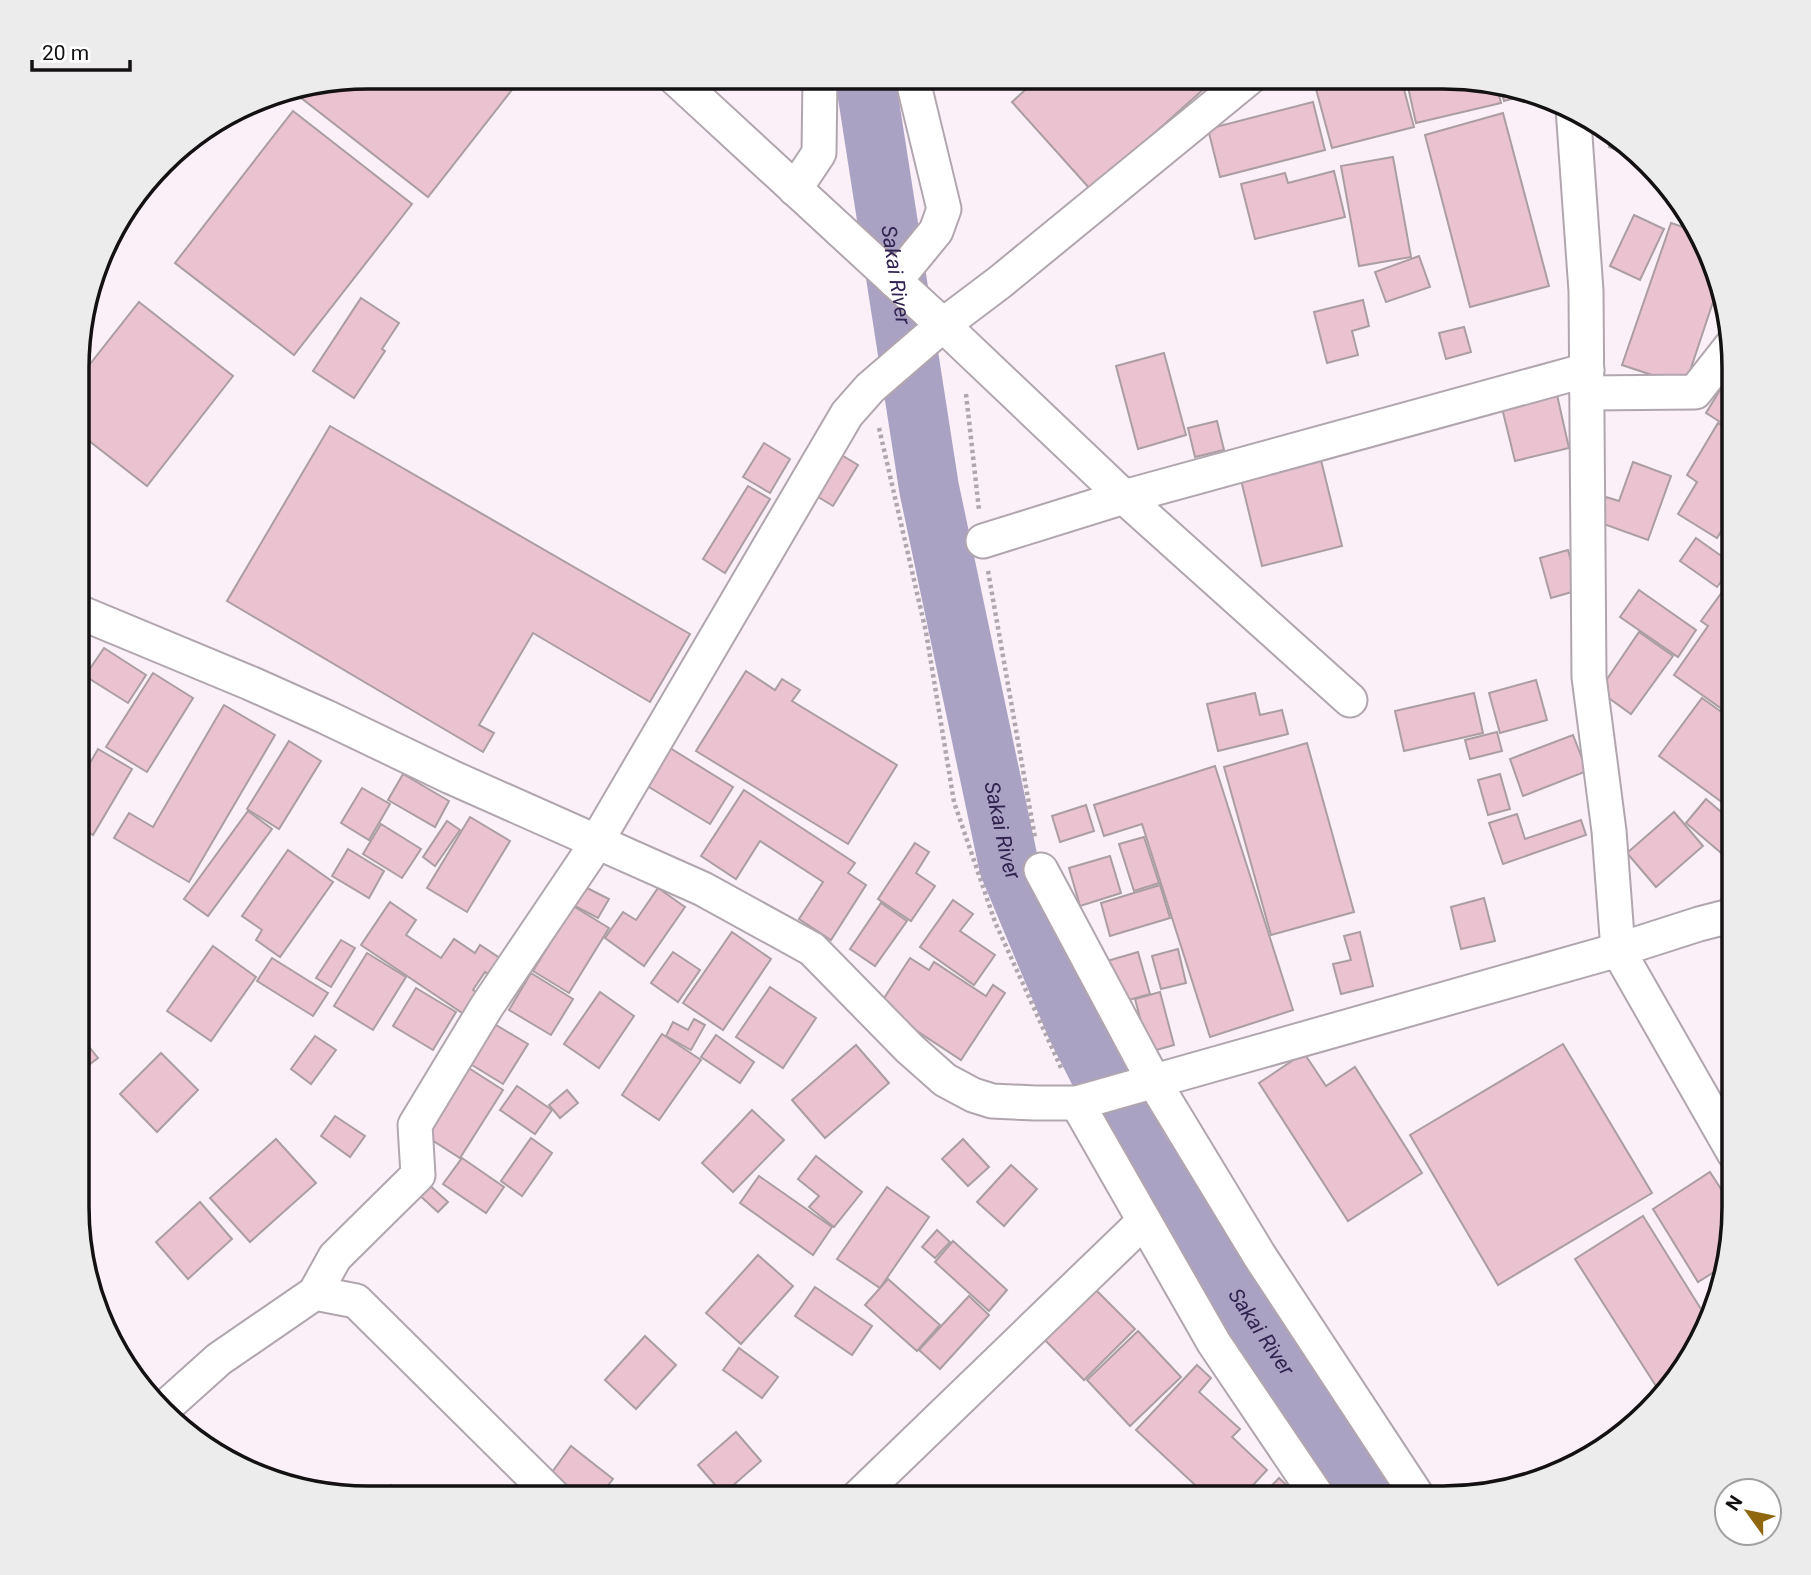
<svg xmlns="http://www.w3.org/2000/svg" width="1811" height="1575" font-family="Roboto,sans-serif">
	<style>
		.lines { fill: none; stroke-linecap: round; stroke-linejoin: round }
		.river { stroke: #aaa2c3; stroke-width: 60 }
		.building { fill: #ebc2cf; stroke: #ab9ea2; stroke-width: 2 }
		.minor-casing { stroke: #b1a6ae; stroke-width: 37 }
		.path { stroke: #afa7ad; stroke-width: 4.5; stroke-dasharray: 3.5 3.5; stroke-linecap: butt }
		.minor { stroke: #fff; stroke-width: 33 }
		.labels { text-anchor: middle; stroke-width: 6; stroke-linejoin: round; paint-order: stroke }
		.water-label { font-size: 21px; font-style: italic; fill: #31234f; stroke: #fff }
		.rim { fill: none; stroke: #141113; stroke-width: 3.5 }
	</style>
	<rect width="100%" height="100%" fill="#fbf0f8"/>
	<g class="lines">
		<path class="river" id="s1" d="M865 77 929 488 1009 866 1077 1028 1140 1152 1372 1497"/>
	</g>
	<g class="building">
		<polygon points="369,77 522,77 428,197 291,90"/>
		<polygon points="1039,77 1216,78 1091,190 1012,102"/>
		<polygon points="1313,78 1401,78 1414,127 1332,148"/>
		<polygon points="1406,78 1462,78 1497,87 1501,103 1416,123"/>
		<polygon points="1501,88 1527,95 1504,101"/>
		<polygon points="1313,102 1325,150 1220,177 1208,129"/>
		<polygon points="293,111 412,204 294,355 175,263"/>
		<polygon points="1503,113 1549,286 1470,307 1425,135"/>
		<polygon points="1613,137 1646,161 1646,162 1609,147"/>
		<polygon points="1393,157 1411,257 1359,266 1341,166"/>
		<polygon points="1334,171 1345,217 1255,239 1241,184 1285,173 1288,183"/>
		<polygon points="1634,215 1664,229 1640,280 1610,266"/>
		<polygon points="1671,223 1698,232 1704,240 1717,290 1685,386 1622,365"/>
		<polygon points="1419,256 1430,287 1386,302 1375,272"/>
		<polygon points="361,298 399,323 382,349 385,351 354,398 313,371"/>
		<polygon points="1363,300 1369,326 1352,331 1358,355 1327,363 1314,312"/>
		<polygon points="139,302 233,376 147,486 79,433 79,378"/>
		<polygon points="1464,327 1471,352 1446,359 1439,333"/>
		<polygon points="1164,353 1186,435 1138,449 1116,366"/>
		<polygon points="1733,358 1733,430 1706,413 1729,375"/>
		<polygon points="1557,395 1569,448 1515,461 1502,408"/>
		<polygon points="1217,421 1224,450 1195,457 1188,428"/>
		<polygon points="1718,423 1733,433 1733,512 1717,538 1678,514 1697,482 1687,475"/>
		<polygon points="330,426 690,634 650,702 533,633 479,725 494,733 483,752 227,601"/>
		<polygon points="764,443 790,459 770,493 743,477"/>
		<polygon points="835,451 858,465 833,506 810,492"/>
		<polygon points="1321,460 1342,546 1262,566 1241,480"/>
		<polygon points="1633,462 1671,476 1648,540 1598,522 1606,497 1619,501"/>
		<polygon points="748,486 770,499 725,573 703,559"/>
		<polygon points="1696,538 1734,565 1717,587 1680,561"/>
		<polygon points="1568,550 1579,590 1551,598 1540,558"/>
		<polygon points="1733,577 1734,692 1722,709 1674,675 1708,626 1701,621"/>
		<polygon points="1639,590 1696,630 1678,657 1620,617"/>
		<polygon points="1639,632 1673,656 1631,714 1599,691"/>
		<polygon points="104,648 146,675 128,703 85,676"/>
		<polygon points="746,671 775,690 782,679 800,690 792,701 897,765 848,844 696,751"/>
		<polygon points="153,673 193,698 147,772 106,747"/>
		<polygon points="1536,680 1547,720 1500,733 1489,693"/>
		<polygon points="1255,693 1260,715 1282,710 1288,734 1218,751 1207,704"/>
		<polygon points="1474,693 1483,733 1404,751 1395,711"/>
		<polygon points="1702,698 1734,721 1734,811 1659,756"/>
		<polygon points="224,705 275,735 189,882 114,838 129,813 153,827"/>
		<polygon points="1497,732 1502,751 1470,759 1465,740"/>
		<polygon points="1573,735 1587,771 1523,796 1510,759"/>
		<polygon points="289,741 321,761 279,829 247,809"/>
		<polygon points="662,743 733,787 710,824 639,781"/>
		<polygon points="1307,743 1354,912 1271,935 1224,767"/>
		<polygon points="98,749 132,769 93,835 79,826 79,782"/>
		<polygon points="1215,766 1293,1010 1210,1037 1142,824 1104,836 1094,805"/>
		<polygon points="403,774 449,801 435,827 388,800"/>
		<polygon points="1500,774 1510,809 1488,815 1478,780"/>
		<polygon points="362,788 390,804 369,840 341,823"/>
		<polygon points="744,790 855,863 848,873 866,885 831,940 799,919 823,882 760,841 736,879 701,856"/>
		<polygon points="1706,799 1734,823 1734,864 1686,823"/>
		<polygon points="1086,805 1094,831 1060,842 1052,816"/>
		<polygon points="248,811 272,829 208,916 184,899"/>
		<polygon points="1674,812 1703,846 1656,887 1627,853"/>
		<polygon points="1517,814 1525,839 1581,820 1586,835 1503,864 1489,823"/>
		<polygon points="470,817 510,841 467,912 427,888"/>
		<polygon points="447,821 460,830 435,866 423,857"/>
		<polygon points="381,824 421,849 402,878 363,854"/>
		<polygon points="1144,837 1159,883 1134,891 1119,844"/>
		<polygon points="915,843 929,852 916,873 935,886 911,921 878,899"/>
		<polygon points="348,849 384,871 369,898 332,876"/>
		<polygon points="288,850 333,882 280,957 256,940 262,930 242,916"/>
		<polygon points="1110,856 1121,893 1080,906 1069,868"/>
		<polygon points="579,884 609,899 598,918 569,903"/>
		<polygon points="1160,885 1170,918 1110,936 1101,903"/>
		<polygon points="658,888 685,907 644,966 605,938 623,912 636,920"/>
		<polygon points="1484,898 1495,941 1461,949 1451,907"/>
		<polygon points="953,900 973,914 960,931 995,955 974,985 920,947"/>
		<polygon points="390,902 416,920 406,935 441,958 454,939 475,953 480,945 512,966 500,983 485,972 473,990 488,1000 474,1021 361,945"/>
		<polygon points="881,903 907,921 875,966 850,949"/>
		<polygon points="573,906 609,928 569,993 533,971"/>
		<polygon points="732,932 771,959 723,1030 683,1003"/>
		<polygon points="1360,932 1373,986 1341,994 1333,964 1351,960 1344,936"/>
		<polygon points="341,940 355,948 331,987 316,978"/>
		<polygon points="213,946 256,977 211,1041 167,1011"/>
		<polygon points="1178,949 1186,983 1161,989 1152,956"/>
		<polygon points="673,952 700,970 678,1002 651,983"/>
		<polygon points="1138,952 1150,994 1118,1003 1107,961"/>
		<polygon points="367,953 406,977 373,1030 334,1006"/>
		<polygon points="272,958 328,993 313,1016 257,981"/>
		<polygon points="910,958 929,970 934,962 986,996 993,985 1005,993 961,1060 879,1006"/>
		<polygon points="531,973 573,999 551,1035 509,1010"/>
		<polygon points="770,987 816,1018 783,1068 736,1037"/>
		<polygon points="416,988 456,1012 433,1050 393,1026"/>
		<polygon points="600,992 634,1016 599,1068 564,1044"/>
		<polygon points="1160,992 1174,1045 1149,1052 1135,999"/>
		<polygon points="694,1019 705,1025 691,1050 666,1036 673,1022 688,1030"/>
		<polygon points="491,1022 528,1044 503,1084 467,1062"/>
		<polygon points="78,1033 98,1058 78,1073"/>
		<polygon points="662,1034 701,1060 659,1120 622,1095"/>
		<polygon points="716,1035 754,1062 740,1083 701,1057"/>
		<polygon points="315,1036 336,1050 311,1084 291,1069"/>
		<polygon points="1563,1044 1652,1193 1498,1285 1410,1135"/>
		<polygon points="856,1045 889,1083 825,1138 792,1100"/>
		<polygon points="161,1053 198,1090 157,1132 120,1094"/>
		<polygon points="1304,1053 1326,1086 1355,1067 1422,1173 1348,1221 1259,1083"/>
		<polygon points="464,1065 503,1090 460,1158 421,1133"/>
		<polygon points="517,1086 552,1110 535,1134 500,1110"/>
		<polygon points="567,1090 578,1103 560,1118 549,1105"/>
		<polygon points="752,1110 784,1140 733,1192 702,1163"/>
		<polygon points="335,1116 365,1136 350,1157 321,1136"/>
		<polygon points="531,1138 552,1153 522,1196 501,1181"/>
		<polygon points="276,1139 316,1183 250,1242 210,1198"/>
		<polygon points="963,1139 989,1167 968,1186 942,1159"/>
		<polygon points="816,1156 862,1192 834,1227 809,1207 819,1196 798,1179"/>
		<polygon points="462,1158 504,1187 486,1213 443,1184"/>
		<polygon points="1011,1165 1037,1189 1004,1226 977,1202"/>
		<polygon points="1710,1172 1734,1209 1722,1267 1698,1282 1653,1209"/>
		<polygon points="759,1176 832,1227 813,1255 740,1203"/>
		<polygon points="427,1183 448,1202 438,1212 418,1194"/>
		<polygon points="887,1187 929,1217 880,1288 837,1259"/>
		<polygon points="200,1202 232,1239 188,1279 156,1242"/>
		<polygon points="1643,1216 1709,1322 1661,1394 1575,1259"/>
		<polygon points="937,1230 950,1242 935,1258 922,1247"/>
		<polygon points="953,1241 1007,1290 989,1311 935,1262"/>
		<polygon points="758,1255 793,1286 741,1344 706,1313"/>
		<polygon points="888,1279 940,1325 917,1351 865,1305"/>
		<polygon points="1088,1282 1135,1329 1084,1380 1038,1333"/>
		<polygon points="815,1287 872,1326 852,1355 795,1316"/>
		<polygon points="969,1296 989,1315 940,1369 919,1350"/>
		<polygon points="1138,1331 1181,1377 1130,1426 1087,1380"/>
		<polygon points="645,1336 676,1365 636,1409 605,1380"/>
		<polygon points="739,1348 778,1377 762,1398 723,1370"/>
		<polygon points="1197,1365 1211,1378 1199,1392 1240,1429 1232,1437 1267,1470 1242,1497 1208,1497 1136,1430"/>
		<polygon points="736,1432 761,1461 723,1494 698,1465"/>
		<polygon points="571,1446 613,1479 598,1498 579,1498 550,1475"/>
		<polygon points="1279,1478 1293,1491 1287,1497 1261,1497"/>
		<polygon points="391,1485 399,1498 369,1498"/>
	</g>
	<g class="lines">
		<g class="minor-casing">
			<g id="minor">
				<polyline points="674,77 943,325 1124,497 1350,700"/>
				<polyline points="1573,108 1586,291 1589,677 1609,831 1618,950 1734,1153"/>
				<polyline points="795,189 819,153 820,77"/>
				<polyline points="895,281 936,231 944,209 912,77"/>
				<polyline points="1587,393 1695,392 1732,345"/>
				<polyline points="983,541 1124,497 1587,370"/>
				<polyline points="79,612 250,683 326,717 451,777 703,889 812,949 910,1049 945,1080 973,1095 992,1101 1035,1103 1077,1103 1618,950 1699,924 1734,915"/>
				<polyline points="1041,870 1153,1080 1259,1255 1418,1497"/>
				<polyline points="1077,1103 1214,1343 1318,1497"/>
				<polyline points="315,1293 356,1301 555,1498"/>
				<polyline points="161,1411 219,1359 315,1293 335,1257 418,1175 415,1125 487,1006 588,856 847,414 870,388 943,325 1000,282 1249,78"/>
				<polyline points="857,1498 1144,1221"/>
			</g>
		</g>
		<g class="path">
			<polyline points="966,394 979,510"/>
			<polyline points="879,428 926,632 954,802 995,922 1062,1070"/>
			<polyline points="988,571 1035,838"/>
		</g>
		<use href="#minor" class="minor"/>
	</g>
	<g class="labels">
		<g class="water-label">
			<text dy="7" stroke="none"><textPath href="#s1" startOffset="200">Sakai River</textPath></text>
			<text dy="7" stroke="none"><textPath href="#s1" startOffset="766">Sakai River</textPath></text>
			<text dy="7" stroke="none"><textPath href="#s1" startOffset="1334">Sakai River</textPath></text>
		</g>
	</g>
	<path d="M0 0H1811V1575H0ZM368 89H1443A279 279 0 0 1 1722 368V1207A279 279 0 0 1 1443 1486H368A279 279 0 0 1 89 1207V368A279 279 0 0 1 368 89Z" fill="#ececec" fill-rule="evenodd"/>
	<path class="rim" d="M368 89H1443A279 279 0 0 1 1722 368V1207A279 279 0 0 1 1443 1486H368A279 279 0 0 1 89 1207V368A279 279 0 0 1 368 89Z"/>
	<g transform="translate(1748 1512) rotate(303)"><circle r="33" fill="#ffffff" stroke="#a1a0a1" stroke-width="2"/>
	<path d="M0-5L12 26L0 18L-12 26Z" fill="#90670e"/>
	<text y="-10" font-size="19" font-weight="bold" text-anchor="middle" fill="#141113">N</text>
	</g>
	<path d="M32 60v10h98v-10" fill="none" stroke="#141113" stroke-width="3.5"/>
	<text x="42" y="60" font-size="21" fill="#141113" stroke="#ffffff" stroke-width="5" paint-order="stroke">20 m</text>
</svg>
